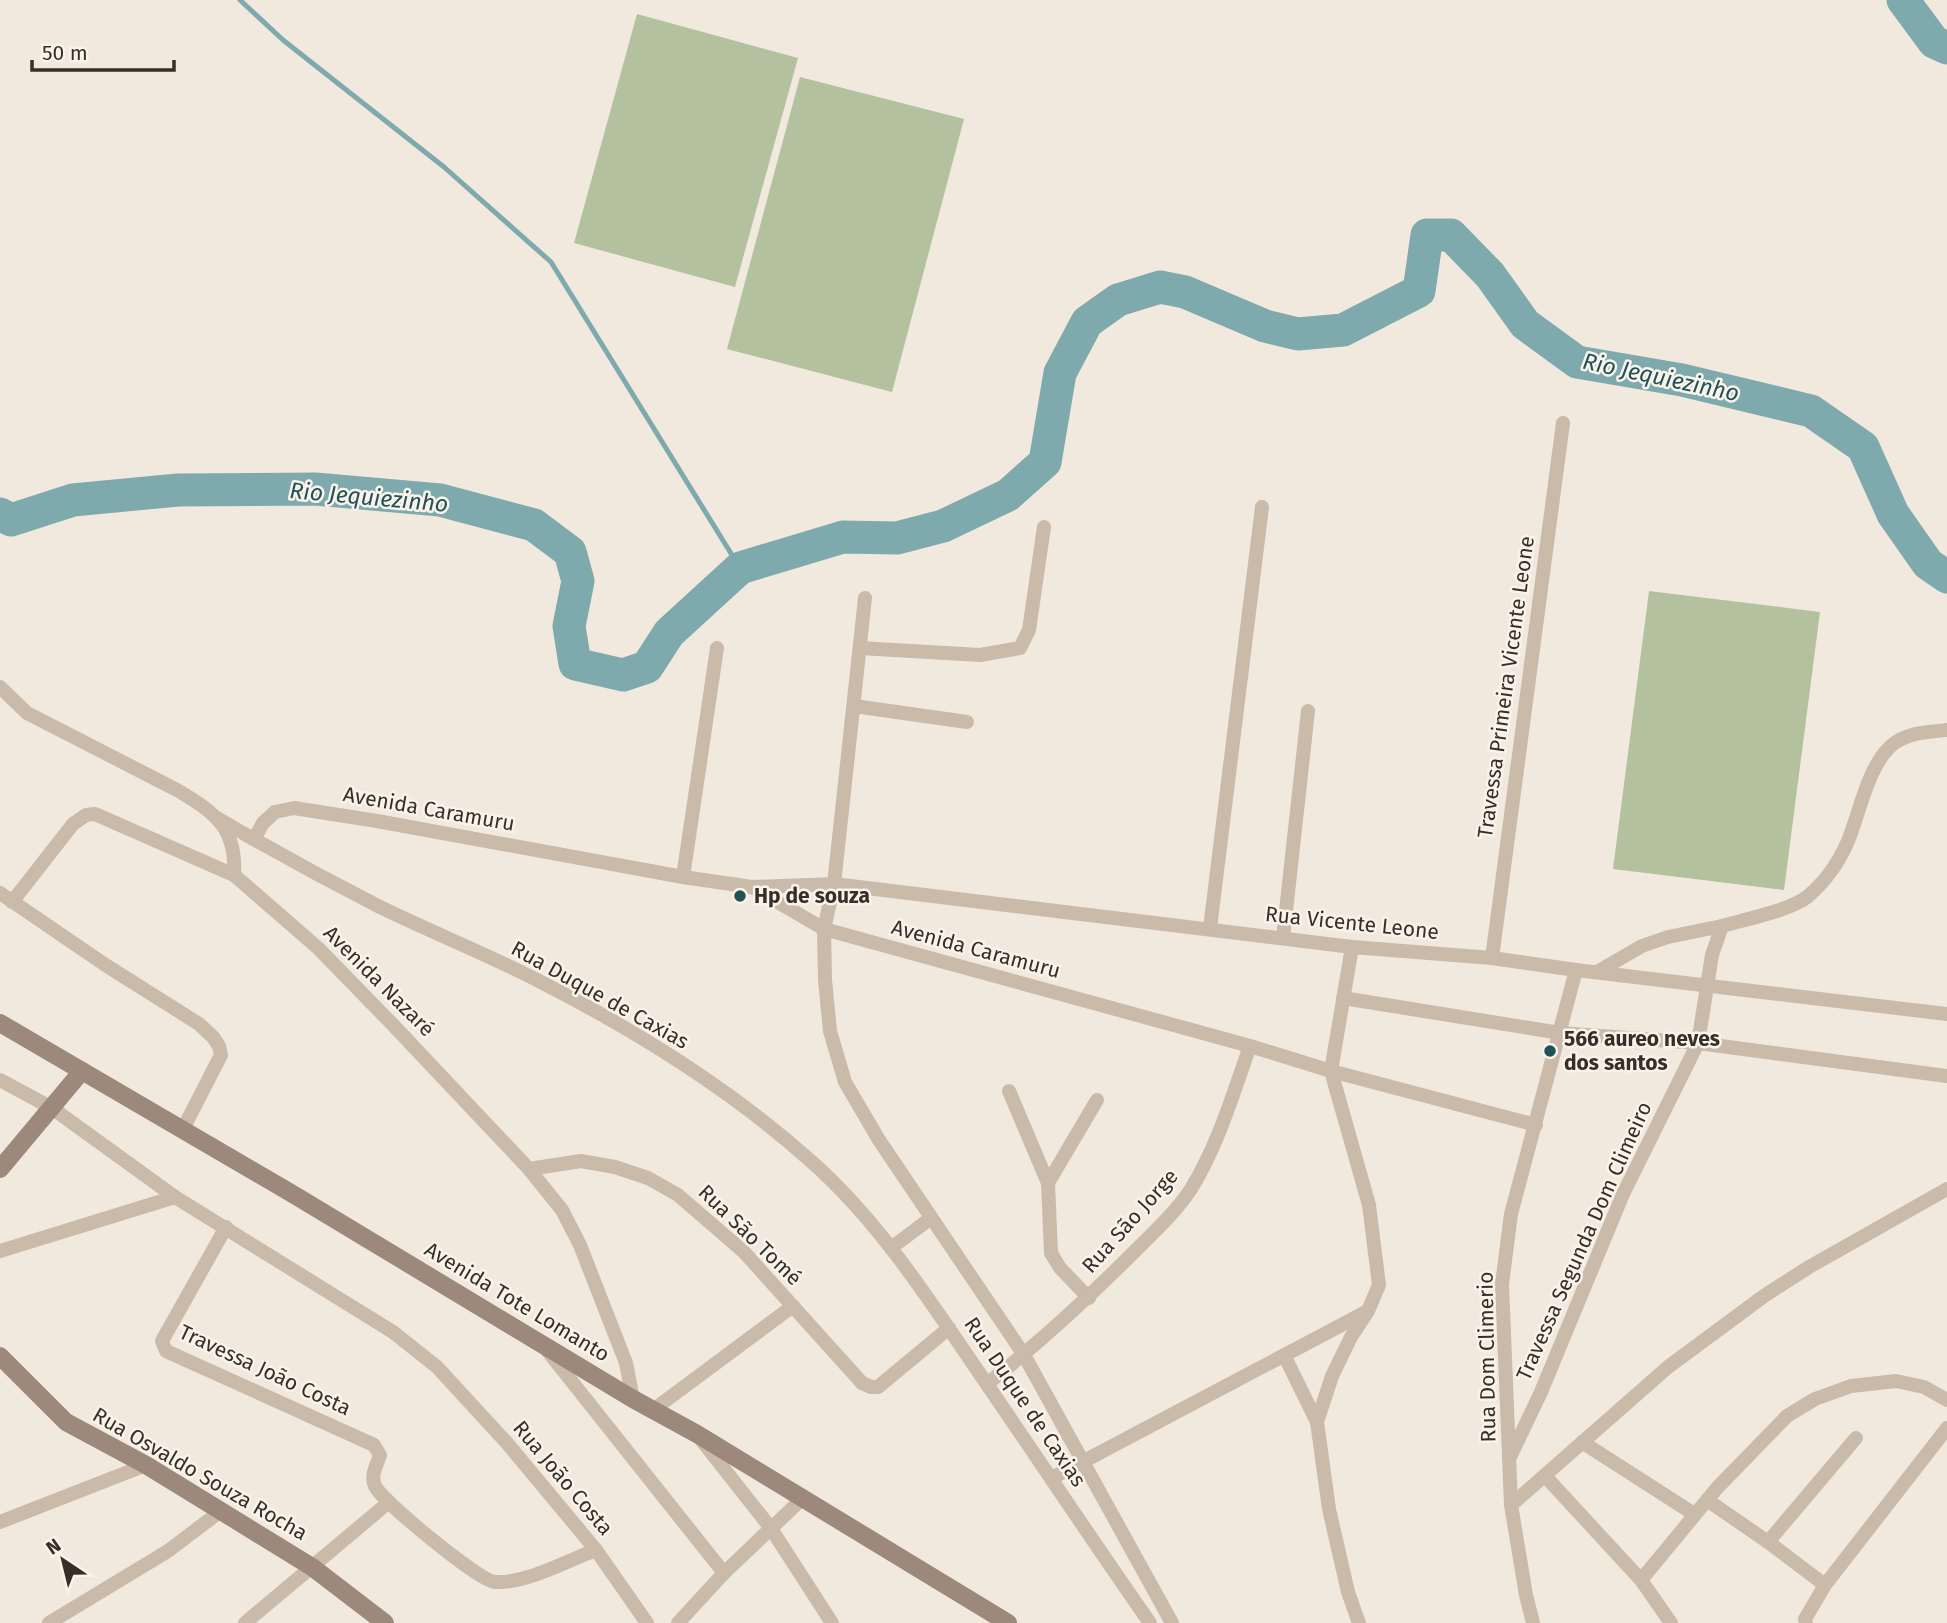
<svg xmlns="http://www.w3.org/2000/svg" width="1947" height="1623" font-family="'Fira Sans',sans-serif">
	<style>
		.green { fill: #b3c19e }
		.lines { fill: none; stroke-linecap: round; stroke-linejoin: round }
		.stream { stroke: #7eaaae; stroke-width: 5 }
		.river { stroke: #7eaaae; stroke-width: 33 }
		.street { stroke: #cabaaa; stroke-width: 14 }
		.secondary { stroke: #9d897b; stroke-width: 18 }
		.poi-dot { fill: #205258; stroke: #f9f3ea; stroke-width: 2.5 }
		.labels { text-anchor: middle; stroke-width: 5; stroke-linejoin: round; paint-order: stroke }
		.street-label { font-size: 21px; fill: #372e29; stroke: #f9f3ea }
		.poi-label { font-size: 21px; font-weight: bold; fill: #372e29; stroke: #f9f3ea; text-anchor: start }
		.water-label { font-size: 23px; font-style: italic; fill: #205258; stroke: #f9f3ea }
	</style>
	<rect width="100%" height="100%" fill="#f2e9de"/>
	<g class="green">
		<polygon points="637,14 798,58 735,287 574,243"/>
		<polygon points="800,77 964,119 892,392 727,349"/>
		<polygon points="1649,591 1820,612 1784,890 1613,869"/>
	</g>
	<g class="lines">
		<polyline class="stream" points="240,0 283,40 444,167 551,262 740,568"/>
		<g class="river">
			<polyline points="1903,0 1934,42 1947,48"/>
			<polyline points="0,514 11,520 73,500 178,490 315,489 440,500 534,525 570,552 578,581 569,626 575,664 623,675 647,667 669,633 740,568 843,537 897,538 943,526 1008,495 1045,462 1060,373 1087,322 1118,300 1160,287 1185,292 1265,326 1298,334 1343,330 1419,291 1427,235 1451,235 1490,275 1525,324 1577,362 1682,380 1811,411 1863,447 1893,514 1928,564 1947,577"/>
		</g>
		<g class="street">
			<polyline points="865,598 834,884 824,929 825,980 830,1031 845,1082 879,1140 1024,1355 1172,1623"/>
			<polyline points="860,648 980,655 1020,648 1029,630 1044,527"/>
			<path d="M0 687 27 713 177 790C214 812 237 827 234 875L318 948 395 1027 529 1169 562 1210 580 1245 626 1363 633 1399"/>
			<polyline points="854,706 967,722"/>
			<path d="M217 818C270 849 323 878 378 906 431 932 487 954 539 981 637 1031 732 1090 813 1163 876 1219 924 1292 971 1361 1031 1448 1089 1536 1150 1623"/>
			<polyline points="254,839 263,823 275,812 294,808 377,821 683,877 752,887 824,929 1250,1046 1331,1071 1536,1125"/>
			<polyline points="683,877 717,648"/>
			<polyline points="752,887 834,884 1352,947 1492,958 1576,970 1947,1014"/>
			<polyline points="0,893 107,966 199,1024 213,1037 219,1046 221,1055 183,1129"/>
			<polyline points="12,902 73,824 86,815 95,814 234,875"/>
			<polyline points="1210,928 1262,507"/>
			<polyline points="1283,938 1308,711"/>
			<polyline points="1352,947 1331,1071 1369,1205 1379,1285 1368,1311 1351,1337 1332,1376 1317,1422 1329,1509 1348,1592 1359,1623"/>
			<polyline points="1492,958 1563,423"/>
			<polyline points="1597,972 1642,946 1668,937 1722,926"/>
			<polyline points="1343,998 1560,1033 1698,1043 1947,1076"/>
			<polyline points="0,1080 52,1108 175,1197 393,1332 437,1367 507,1443 596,1550 647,1623"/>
			<polyline points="1009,1091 1048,1183 1051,1253 1060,1268 1089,1298"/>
			<polyline points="529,1169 581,1161 615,1167 648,1178 678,1195 744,1252 862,1383 871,1387 878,1387 949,1328"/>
			<polyline points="1048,1183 1097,1100"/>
			<path d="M226 1227 162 1341 166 1351 374 1445 380 1455C377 1465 370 1475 375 1486 382 1501 479 1581 495 1582 526 1584 566 1561 596 1550"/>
			<polyline points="891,1248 931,1218"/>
			<polyline points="0,1251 175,1197"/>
			<polyline points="546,1349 724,1573"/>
			<polyline points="1284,1355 1317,1422"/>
			<path d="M987 1384C1039 1343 1087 1299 1134 1252 1153 1233 1176 1212 1191 1189 1218 1145 1233 1094 1250 1046"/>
			<polyline points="653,1410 793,1306"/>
			<polyline points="702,1441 770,1527 832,1623"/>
			<polyline points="1582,1442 1694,1514"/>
			<path d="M1510 1457 1541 1392 1623 1194 1698 1043 1712 955 1722 926C1743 920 1791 910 1807 897 1825 882 1839 862 1848 841 1860 812 1869 760 1896 742 1911 732 1929 732 1947 730"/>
			<polyline points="1545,1476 1641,1580 1671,1623"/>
			<polyline points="1052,1478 1366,1312"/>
			<polyline points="1707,1500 1768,1542 1825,1585"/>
			<polyline points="1511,1505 1668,1367 1764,1296 1809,1267 1947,1189"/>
			<polyline points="0,1522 146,1465"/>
			<polyline points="1768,1542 1856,1438"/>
			<polyline points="1641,1580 1717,1488 1787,1416 1815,1399 1851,1386 1896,1381 1924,1387 1947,1400"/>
			<polyline points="49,1623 168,1551 222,1510"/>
			<polyline points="245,1623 389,1502"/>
			<polyline points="678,1623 724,1573 803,1498"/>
			<polyline points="1533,1623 1526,1595 1511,1505 1502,1284 1511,1214 1576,970"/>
			<polyline points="1806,1623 1805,1619 1825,1585 1947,1428"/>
		</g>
		<g class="secondary">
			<polyline points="0,1023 291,1193 633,1399 697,1434 1008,1623"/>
			<polyline points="0,1169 82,1071"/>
			<polyline points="0,1356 66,1422 146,1465 312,1567 385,1623"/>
		</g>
	</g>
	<g class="poi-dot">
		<circle cx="740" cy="896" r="7"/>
		<circle cx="1550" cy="1051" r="7"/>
	</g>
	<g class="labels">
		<g class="street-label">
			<text transform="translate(1506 687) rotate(-82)" y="7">Travessa Primeira Vicente Leone</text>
			<text transform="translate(429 809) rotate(10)" y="7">Avenida Caramuru</text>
			<text transform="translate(1352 923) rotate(6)" y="7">Rua Vicente Leone</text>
			<text transform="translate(976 949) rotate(15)" y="7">Avenida Caramuru</text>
			<text transform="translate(379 981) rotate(45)" y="7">Avenida Nazaré</text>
			<text transform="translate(600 995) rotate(29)" y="7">Rua Duque de Caxias</text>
			<text transform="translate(1130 1221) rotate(-48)" y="7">Rua São Jorge</text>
			<text transform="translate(750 1235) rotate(44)" y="7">Rua São Tomé</text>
			<text transform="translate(1584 1241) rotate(-66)" y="7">Travessa Segunda Dom Climeiro</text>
			<text transform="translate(517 1302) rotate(31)" y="7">Avenida Tote Lomanto</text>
			<text transform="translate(1487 1357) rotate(-91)" y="7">Rua Dom Climerio</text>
			<text transform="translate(265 1370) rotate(25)" y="7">Travessa João Costa</text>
			<text transform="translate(1025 1402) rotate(56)" y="7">Rua Duque de Caxias</text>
			<text transform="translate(200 1474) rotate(30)" y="7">Rua Osvaldo Souza Rocha</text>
			<text transform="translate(563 1478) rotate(50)" y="7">Rua João Costa</text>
		</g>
		<g class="poi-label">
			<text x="754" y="903">Hp de souza</text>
			<text x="1564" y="1046">566 aureo neves<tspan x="1564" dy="24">dos santos</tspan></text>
		</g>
		<g class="water-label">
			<text transform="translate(1661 377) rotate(12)" y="8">Rio Jequiezinho</text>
			<text transform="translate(369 497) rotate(5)" y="8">Rio Jequiezinho</text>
		</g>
	</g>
	<g transform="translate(63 1560) rotate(325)" stroke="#f9f3ea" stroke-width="5" paint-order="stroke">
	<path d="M0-5L12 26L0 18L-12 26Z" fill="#372e29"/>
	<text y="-10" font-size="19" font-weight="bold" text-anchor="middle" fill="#372e29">N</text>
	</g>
	<path d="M32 60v10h142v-10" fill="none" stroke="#372e29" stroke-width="3.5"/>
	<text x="42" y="60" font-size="21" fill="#372e29" stroke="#f9f3ea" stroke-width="5" paint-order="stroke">50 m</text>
</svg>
